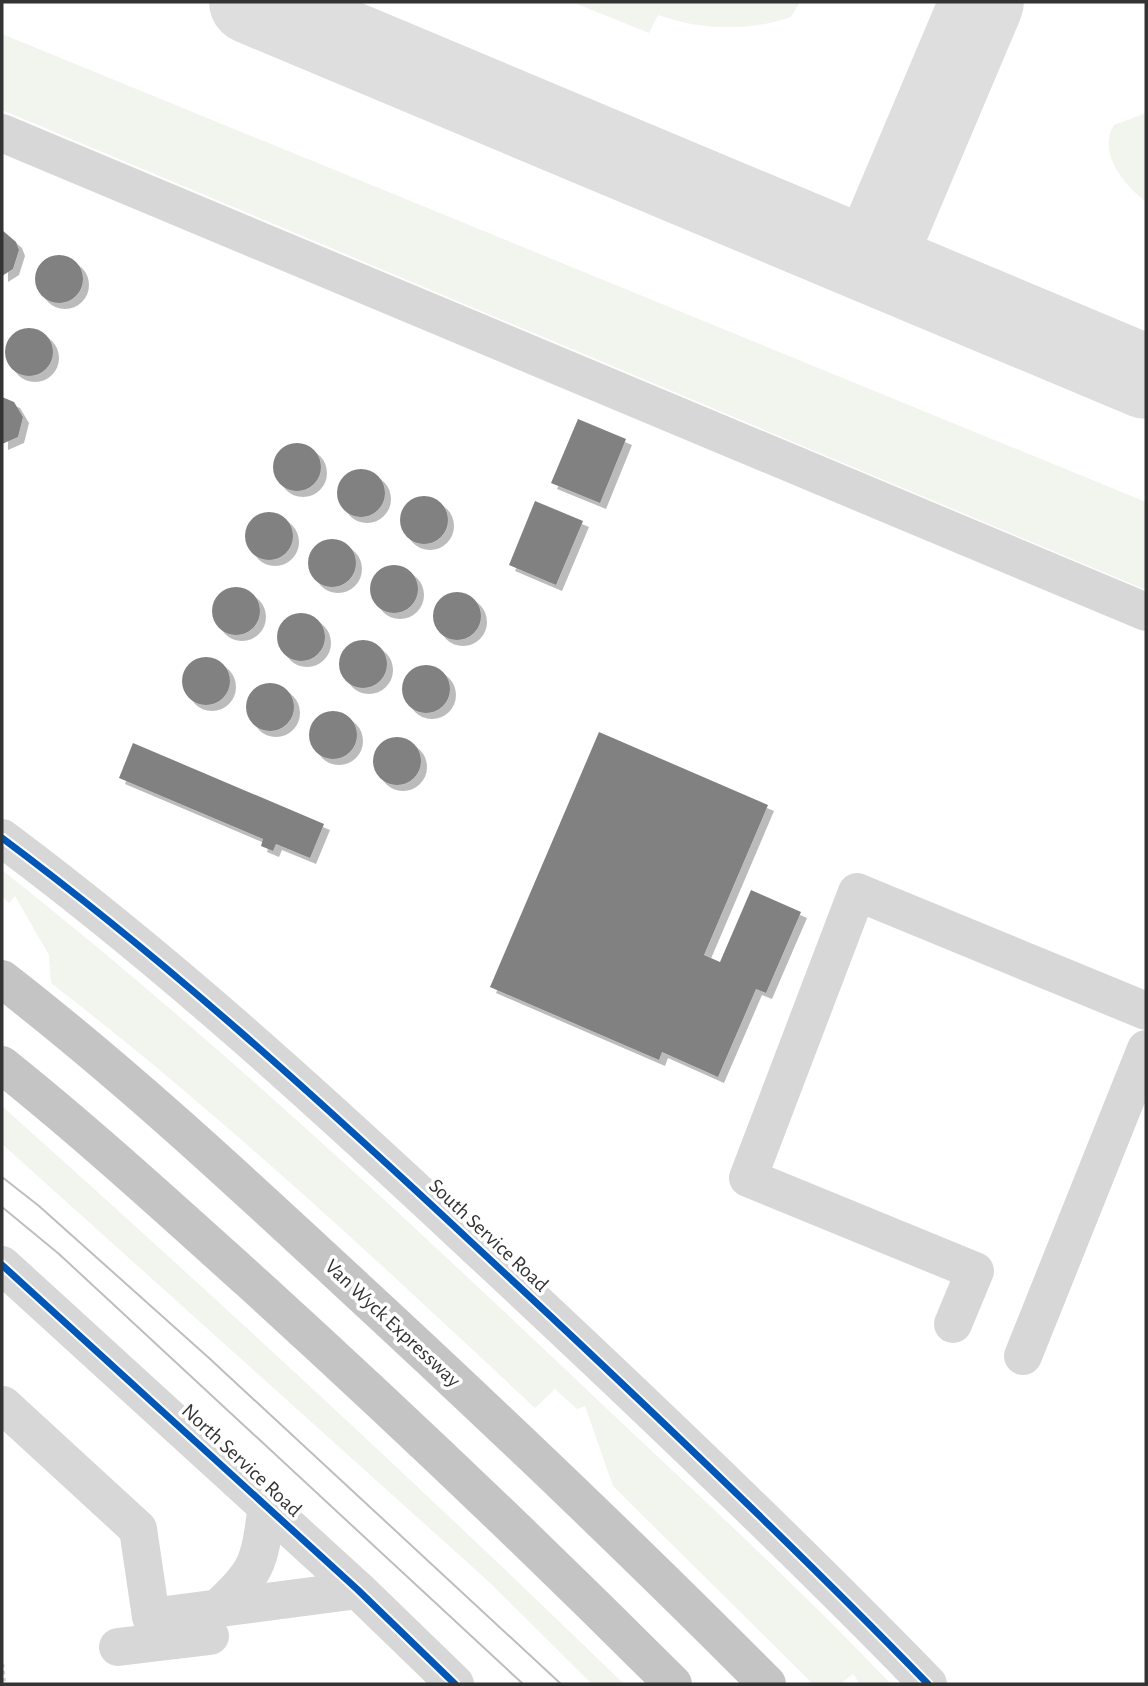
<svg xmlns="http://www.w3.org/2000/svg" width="1148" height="1686" font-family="'Alegreya Sans',sans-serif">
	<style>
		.green { fill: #f1f5ed }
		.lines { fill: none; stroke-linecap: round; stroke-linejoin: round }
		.taxiway { stroke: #dedede; stroke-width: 84 }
		.building { fill: #818181; filter: url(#shadow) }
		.path { stroke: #d6d6d6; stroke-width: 4.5; stroke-dasharray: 3.5 3.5; stroke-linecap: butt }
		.minor { stroke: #d7d7d7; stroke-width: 38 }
		.highway { stroke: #c4c4c4; stroke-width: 38 }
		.tram { stroke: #bebebe; stroke-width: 2 }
		.cycleway-casing { stroke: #fff; stroke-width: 11 }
		.cycleway { stroke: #0057b8; stroke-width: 7 }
		.labels { text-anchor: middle; stroke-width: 7; stroke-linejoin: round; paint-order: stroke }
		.street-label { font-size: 21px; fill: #333; stroke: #fff }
	</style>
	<defs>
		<filter id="shadow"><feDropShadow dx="6" dy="6" stdDeviation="0" flood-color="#0004"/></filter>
	</defs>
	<rect width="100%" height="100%" fill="#fff"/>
	<g class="green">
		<path d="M572 2H800L791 17C748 32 700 30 658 15L649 33Z"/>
		<polygon points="2,34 1146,502 1146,590 2,110"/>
		<path d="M1146 113V202C1124 184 1097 154 1114 125Z"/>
		<path d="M2 870C198 1025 382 1196 564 1368 674 1473 786 1574 891 1684H860L853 1674 840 1684H813L613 1486 585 1406 577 1409 555 1389 535 1408C378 1261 221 1114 51 983L49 955 15 896 9 903 2 897Z"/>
		<path d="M2 1106C213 1295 421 1487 624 1684H592L487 1580 2 1144Z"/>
	</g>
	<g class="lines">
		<g class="taxiway">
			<polyline points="251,2 1146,377"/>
			<polyline points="872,262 982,2"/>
		</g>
	</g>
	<g class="building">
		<polygon points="2,230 16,242 19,250 13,269 2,276"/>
		<circle cx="59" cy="279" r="24"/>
		<circle cx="29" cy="352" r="24"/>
		<polygon points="2,397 14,402 23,417 18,437 2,444"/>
		<polygon points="578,419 626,439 600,503 551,483"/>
		<circle cx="297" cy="467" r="24"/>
		<circle cx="361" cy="493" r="24"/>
		<circle cx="424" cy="520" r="24"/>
		<polygon points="535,501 583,521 556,585 509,565"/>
		<circle cx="269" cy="536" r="24"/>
		<circle cx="332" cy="563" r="24"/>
		<circle cx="394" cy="589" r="24"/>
		<circle cx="236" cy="611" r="24"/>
		<circle cx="457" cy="616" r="24"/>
		<circle cx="301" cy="637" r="24"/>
		<circle cx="363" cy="664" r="24"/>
		<circle cx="206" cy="681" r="24"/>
		<circle cx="426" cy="689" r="24"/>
		<circle cx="270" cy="707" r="24"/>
		<circle cx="333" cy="735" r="24"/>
		<polygon points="599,732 768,805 704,955 720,962 751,890 801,912 766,993 756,989 718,1077 662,1052 659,1060 490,987"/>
		<circle cx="397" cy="761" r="24"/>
		<polygon points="133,743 324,824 310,858 276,844 273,851 261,846 263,839 119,778"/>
	</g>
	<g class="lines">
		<polyline class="path" points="2,1664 4,1684"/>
		<g class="minor">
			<polyline points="2,133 1146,612"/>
			<path d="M2 838C167 961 319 1100 470 1241 626 1386 780 1532 928 1684"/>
			<polyline points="2,1265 358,1590 455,1684"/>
			<polyline points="953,1324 975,1271 748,1178 857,892 1146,1011"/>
			<polyline points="1023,1356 1146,1049"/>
			<polyline points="3,1405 138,1529 151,1617 358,1590"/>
			<path d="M218 1608C260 1570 259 1561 267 1506"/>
			<polyline points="118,1647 210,1636"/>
		</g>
		<g class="highway">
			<path d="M2 979C122 1072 233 1175 344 1278 488 1411 629 1545 767 1684"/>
			<path d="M2 1065C87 1133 168 1207 249 1280 393 1411 535 1546 673 1684"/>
		</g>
		<g class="tram">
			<polyline points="2,1177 39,1206 209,1358 561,1684"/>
			<polyline points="2,1207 59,1254 523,1684"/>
		</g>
		<g class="cycleway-casing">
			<g id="cycleway">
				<path d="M2 838C167 961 319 1100 470 1241 626 1386 780 1532 928 1684"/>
				<polyline points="2,1265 358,1590 455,1684"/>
			</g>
		</g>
		<use href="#cycleway" class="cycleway"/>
	</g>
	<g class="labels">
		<g class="street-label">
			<text transform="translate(489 1235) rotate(43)" y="7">South Service Road</text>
			<text transform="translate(393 1323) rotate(43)" y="7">Van Wyck Expressway</text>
			<text transform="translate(242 1460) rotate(43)" y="7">North Service Road</text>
		</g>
	</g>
	<rect width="1148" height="1686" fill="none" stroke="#333333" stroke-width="7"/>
</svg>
